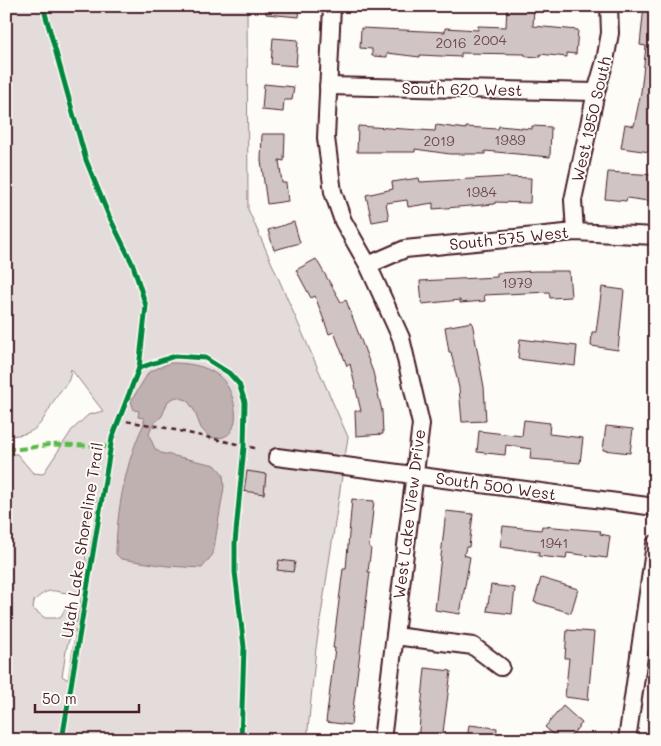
<svg xmlns="http://www.w3.org/2000/svg" width="661" height="746" font-family="Mali,sans-serif">
	<style>
		.green { fill: #e3dcda; stroke: #967e82; fill-rule: evenodd }
		.water { fill: #c0b1b1; stroke: #91777b }
		.building { fill: #d0c5c4; stroke: #4a1f2b }
		.lines { fill: none; stroke-linecap: round; stroke-linejoin: round }
		.minor-casing { stroke: #4a1f2b; stroke-width: 20 }
		.path { stroke: #4a1f2b; stroke-width: 2.5; stroke-dasharray: 5 4; stroke-linecap: butt }
		.minor { stroke: #fdfcf7; stroke-width: 16 }
		.quiet { stroke: #58b947; stroke-width: 4; stroke-dasharray: 8 4; stroke-linecap: butt }
		.cycleway-casing { stroke: #fdfcf7; stroke-width: 8 }
		.cycleway { stroke: #00873e; stroke-width: 5 }
		.labels { text-anchor: middle; stroke-width: 4; stroke-linejoin: round; paint-order: stroke }
		.number-label { font-size: 14px; fill: #6c4851 }
		.street-label { font-size: 16px; fill: #4a1f2b; stroke: #fdfcf7 }
	</style>
	<rect width="100%" height="100%" fill="#fdfcf7"/>
	<filter id="ink" filterUnits="userSpaceOnUse"><feTurbulence type="fractalNoise" baseFrequency=".02" numOctaves="2"/><feDisplacementMap in="SourceGraphic" scale="10" xChannelSelector="R" yChannelSelector="G"/><feConvolveMatrix kernelMatrix="1 2 1 2 8 2 1 2 1" color-interpolation-filters="sRGB"/></filter>
	<g filter="url(#ink)">
		<path class="green" d="M6 6H247L248 209 348 437 316 648 307 740H6V454H17L33 473 43 474 72 430 88 415 103 411 71 369C70 385 64 384 57 396 40 422 42 435 6 436ZM98 499 87 565H86C85 550 85 509 98 499ZM85 574 77 623 76 606 66 607 60 618H45L33 609 34 601C54 581 57 598 79 591ZM76 629 68 679V680L62 676C66 659 64 642 76 629Z"/>
		<path class="water" d="M170 363C187 363 205 365 219 376 238 391 247 446 209 437L201 428 194 410 187 400 176 397 168 401 162 416 152 425 149 435 155 449 161 453 215 465 223 474 224 487 213 554 202 568 167 566 121 559 116 554C116 514 126 459 144 424V418L138 417 139 411 134 410 131 401 149 372Z"/>
		<g class="building">
			<polygon points="266,6 300,6 299,17 266,14"/>
			<polygon points="507,6 534,6 533,26 578,30 576,54 567,53 567,57 540,54 540,57 525,56 525,54 461,53 461,57 420,55 420,57 387,53 387,57 372,56 372,49 360,48 361,28 445,32 445,28 478,30 478,26 506,27"/>
			<polygon points="644,6 655,6 655,123 650,152 621,148 625,124 634,126 641,92 646,46 640,45"/>
			<polygon points="273,38 298,40 296,66 271,64"/>
			<polygon points="264,84 294,87 292,100 284,100 283,112 262,110"/>
			<polygon points="436,125 466,129 466,127 498,129 499,126 532,129 532,126 551,127 550,157 485,151 485,154 450,154 415,149 415,152 357,152 358,126 435,131"/>
			<polygon points="262,134 285,134 284,161 279,160 282,183 286,183 288,201 267,204 261,160"/>
			<polygon points="608,172 655,175 655,202 627,198 626,201 605,199"/>
			<polygon points="505,177 531,178 530,203 495,202 495,204 433,209 433,203 408,207 407,200 386,203 389,219 372,222 366,195 393,189 392,182 419,178 420,182"/>
			<polygon points="294,222 300,243 274,250 268,230"/>
			<polygon points="316,259 341,302 346,300 373,372 382,411 383,434 356,436 355,411 361,411 350,364 347,366 334,332 329,334 315,296 311,298 296,270"/>
			<polygon points="536,271 569,271 571,297 550,298 549,292 484,295 485,301 460,303 460,300 422,304 420,281 497,277 497,273"/>
			<polygon points="602,287 624,290 618,350 591,346 592,332 596,332"/>
			<polygon points="472,322 484,387 486,421 462,422 459,388 451,352 449,352 445,327"/>
			<polygon points="520,339 577,346 575,366 518,359"/>
			<polygon points="524,420 550,423 549,434 583,438 580,463 530,459 531,449 506,445 505,455 477,452 479,431 522,436"/>
			<polygon points="606,426 633,429 630,453 603,450"/>
			<polygon points="247,471 266,474 264,494 244,491"/>
			<polygon points="352,499 374,501 369,547 371,548 368,572 370,572 351,725 326,722 335,648 333,648 343,569 346,569"/>
			<polygon points="446,511 473,514 469,547 466,547 464,555 470,557 460,614 435,610"/>
			<polygon points="503,526 541,530 542,526 601,531 600,534 610,536 607,558 567,553 566,559 538,556 539,552 500,547"/>
			<polygon points="279,560 295,562 293,572 277,570"/>
			<polygon points="541,578 578,589 571,613 534,602"/>
			<polygon points="491,585 515,588 512,614 487,611"/>
			<polygon points="567,630 594,632 588,700 565,697 569,658 565,658"/>
			<polygon points="425,668 451,671 442,740 418,740"/>
			<polygon points="563,706 582,723 567,740 559,740 545,727"/>
			<polygon points="469,725 497,728 496,740 467,740"/>
		</g>
		<g class="lines">
			<g class="minor-casing">
				<g id="minor">
					<polyline points="332,6 326,138 333,192 343,221 368,265 401,338 421,424 382,740"/>
					<polyline points="328,86 596,92"/>
					<polyline points="575,232 573,200 596,92 605,61 610,33 609,6"/>
					<polyline points="368,265 405,249 575,232 655,236"/>
					<polyline points="277,457 655,507"/>
					<polyline points="395,636 473,646 501,667"/>
					<polyline points="627,740 655,544"/>
				</g>
			</g>
			<polyline class="path" points="118,420 157,426 259,449"/>
			<use href="#minor" class="minor"/>
			<path class="quiet" d="M6 448C21 451 35 446 50 445 70 444 90 446 110 447"/>
			<g class="cycleway-casing">
				<g id="cycleway">
					<polyline points="43,6 86,160 108,214 133,265 146,306 139,368 112,438 62,740"/>
					<polyline points="139,368 175,356 205,358 229,373 239,384 245,402 244,447 235,543 235,572 244,647 241,740"/>
				</g>
			</g>
			<use href="#cycleway" class="cycleway"/>
		</g>
	</g>
	<g class="labels">
		<g class="number-label">
			<text x="490" y="45">2004</text>
			<text x="451" y="48">2016</text>
			<text x="510" y="145">1989</text>
			<text x="439" y="146">2019</text>
			<text x="481" y="197">1984</text>
			<text x="517" y="288">1979</text>
			<text x="554" y="548">1941</text>
		</g>
		<g class="street-label">
			<text transform="translate(462 89) rotate(1)" y="6">South 620 West</text>
			<text transform="translate(591 119) rotate(-77)" y="6">West 1950 South</text>
			<text transform="translate(509 238) rotate(-6)" y="6">South 575 West</text>
			<text transform="translate(496 486) rotate(8)" y="6">South 500 West</text>
			<text transform="translate(409 514) rotate(-83)" y="6">West Lake View Drive</text>
			<text transform="translate(82 540) rotate(-81)" y="6">Utah Lake Shoreline Trail</text>
		</g>
	</g>
	<rect width="661" height="746" fill="none" stroke="#fdfcf7" stroke-width="25"/>
	<rect x="12" y="12" width="636" height="721" fill="none" stroke="#4a1f2b" stroke-width="2" filter="url(#ink)"/>
	<path d="M35 704v8h104v-8" fill="none" stroke="#4a1f2b" stroke-width="2.5"/>
	<text x="42" y="704" font-size="15" fill="#4a1f2b" stroke="#fdfcf7" stroke-width="4" paint-order="stroke">50 m</text>
</svg>
